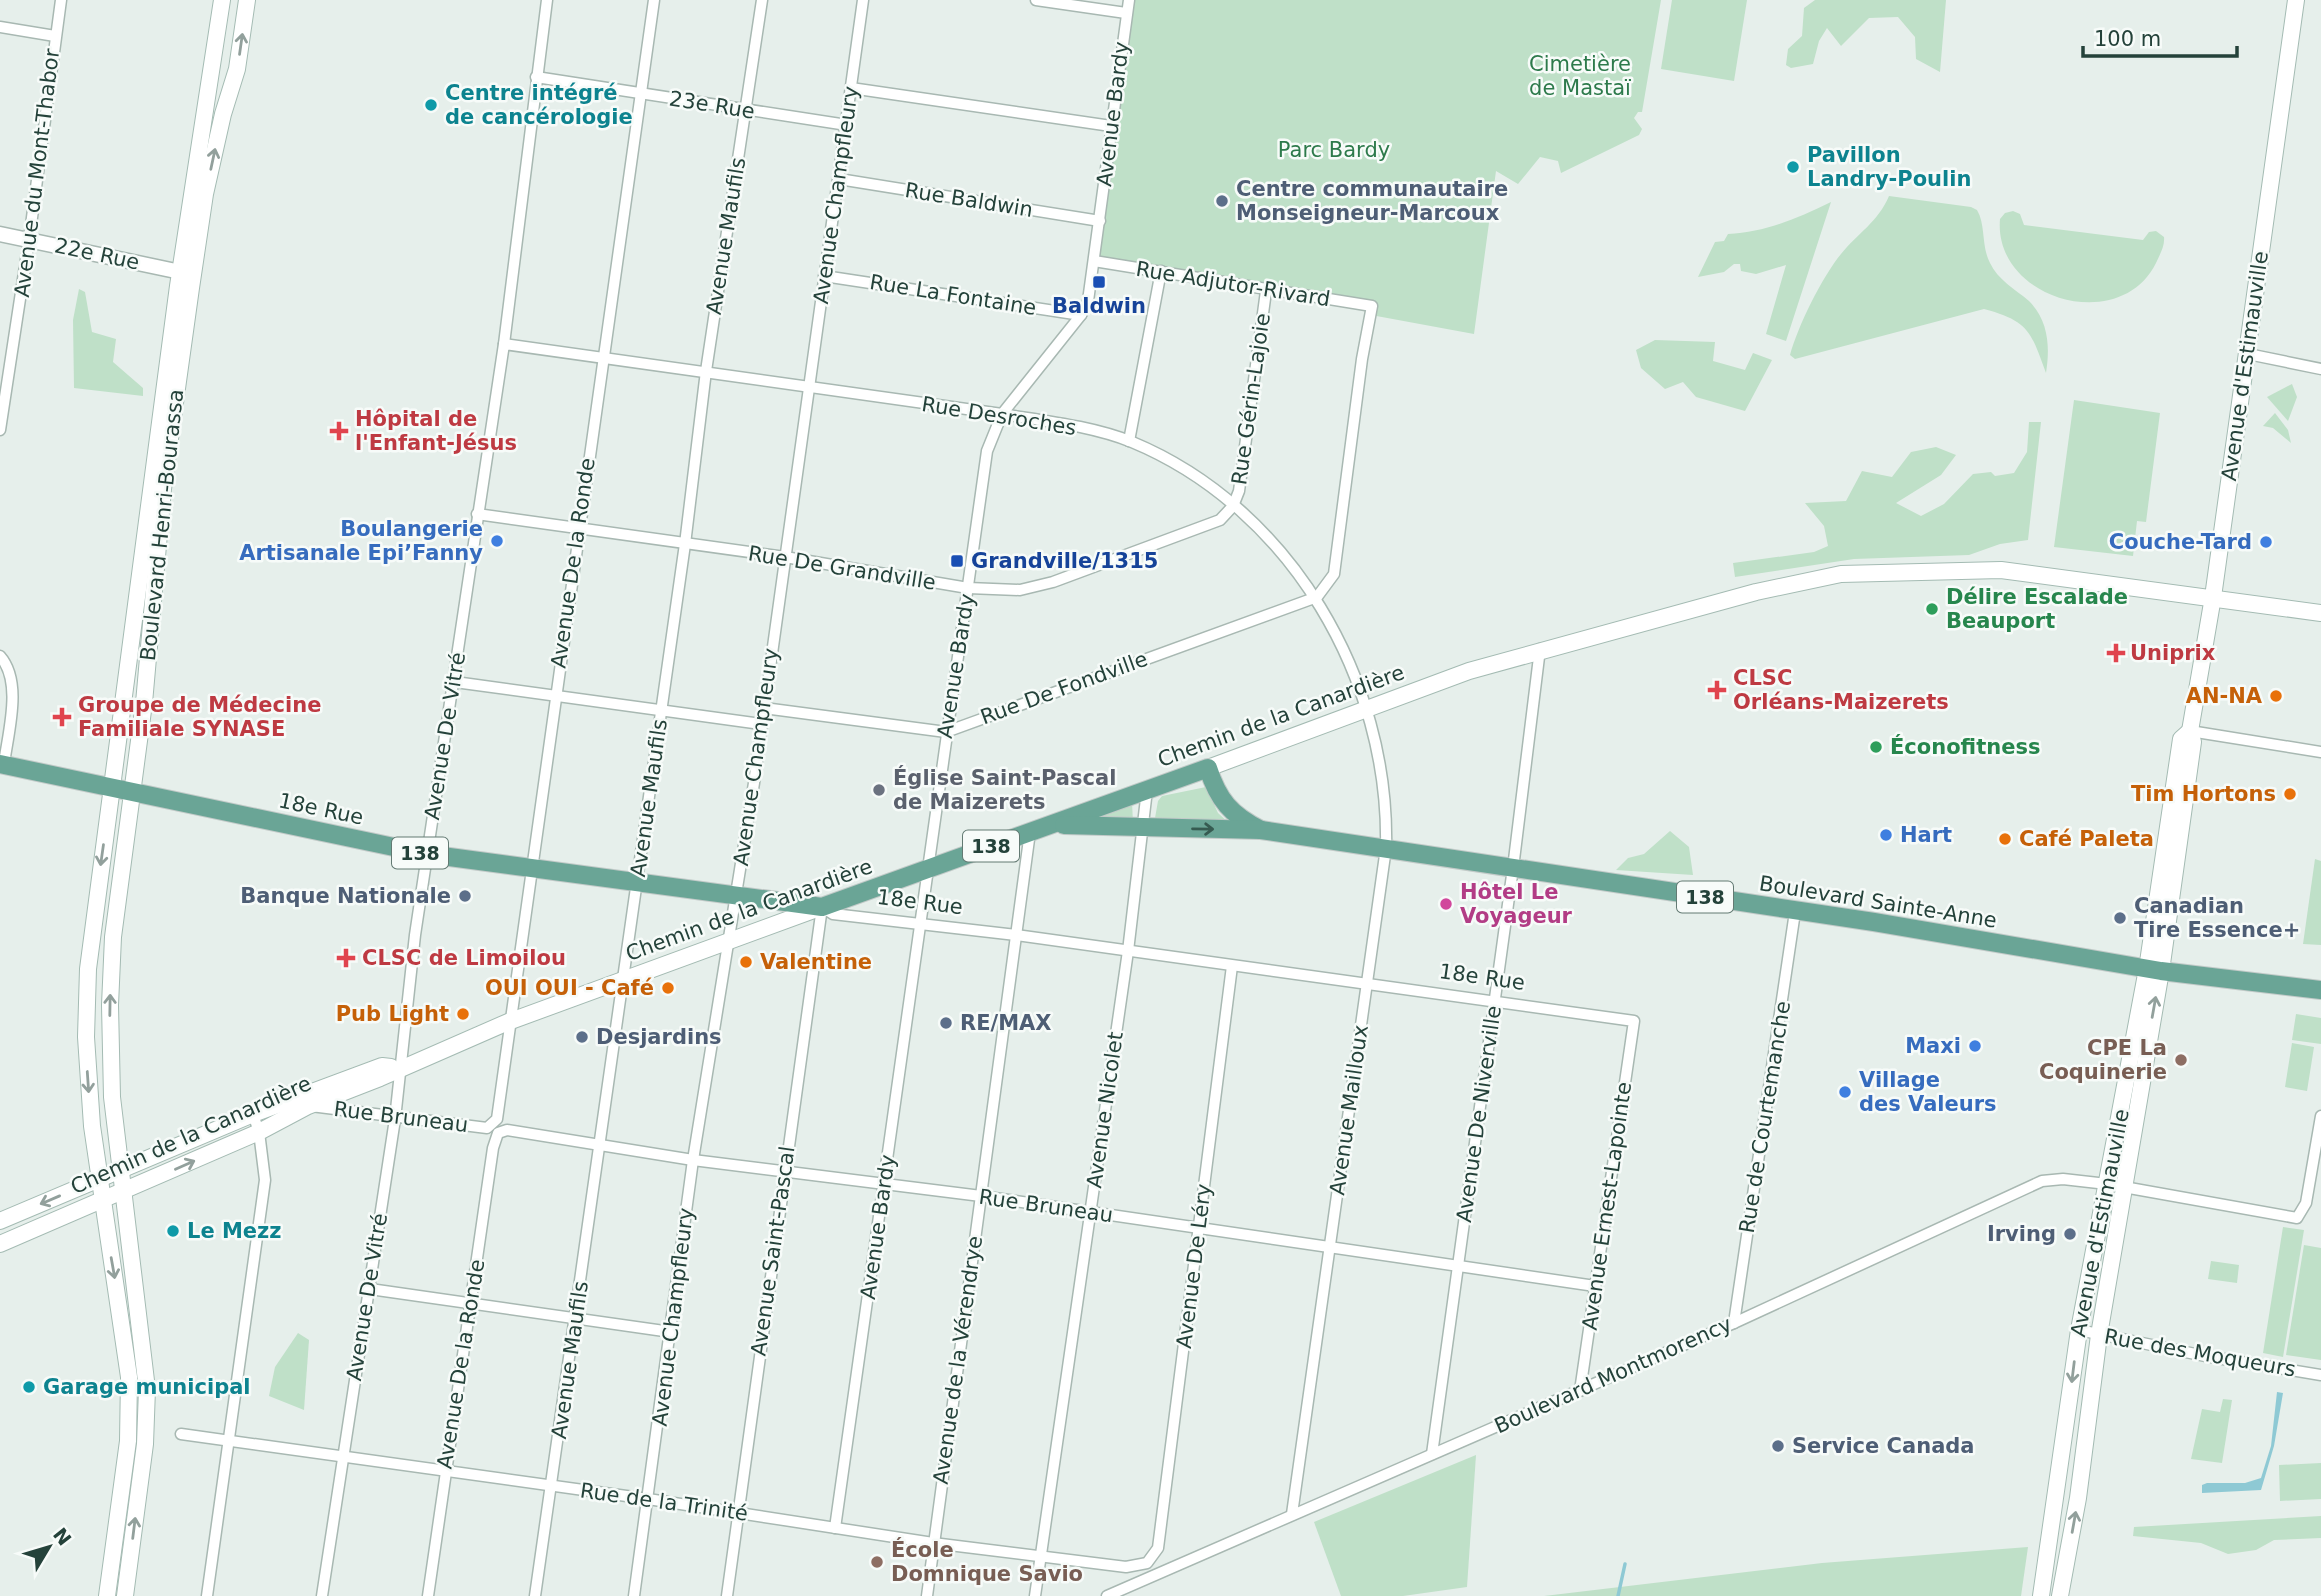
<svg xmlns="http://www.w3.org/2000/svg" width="2321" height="1596" font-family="'DejaVu Sans',sans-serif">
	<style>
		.green { fill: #bfe0c8 }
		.water { fill: #8ec9d4 }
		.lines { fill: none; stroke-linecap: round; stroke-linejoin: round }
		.stream { stroke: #8ec9d4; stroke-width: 3.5 }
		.minor-casing { stroke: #a8b8b2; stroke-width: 13 }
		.tertiary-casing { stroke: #a8b8b2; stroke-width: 17 }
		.secondary-casing { stroke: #a4bbb3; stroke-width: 18 }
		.primary-casing { stroke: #c2cac8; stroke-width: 20 }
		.minor { stroke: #fff; stroke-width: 10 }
		.tertiary { stroke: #fff; stroke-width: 14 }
		.secondary { stroke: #fff; stroke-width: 16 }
		.primary { stroke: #6aa596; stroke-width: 18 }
		.oneway { stroke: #92a09c }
		.oneway2 { stroke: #365b51 }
		.culture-dot { fill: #0f9aa8; stroke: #f7fbf9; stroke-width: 2.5 }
		.service-dot { fill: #5c6f8a; stroke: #f7fbf9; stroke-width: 2.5 }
		.transit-dot { fill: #1a4fb4; stroke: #f7fbf9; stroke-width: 2.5 }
		.health-dot { fill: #e0444e; stroke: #f7fbf9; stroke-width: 2.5 }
		.shop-dot { fill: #3f7fe0; stroke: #f7fbf9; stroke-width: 2.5 }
		.leisure-dot { fill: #2e9e5b; stroke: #f7fbf9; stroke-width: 2.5 }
		.food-dot { fill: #e8710a; stroke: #f7fbf9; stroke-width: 2.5 }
		.worship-dot { fill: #6b7280; stroke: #f7fbf9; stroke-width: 2.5 }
		.hotel-dot { fill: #d1479c; stroke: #f7fbf9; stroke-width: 2.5 }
		.education-dot { fill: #8d6e63; stroke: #f7fbf9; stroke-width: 2.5 }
		.labels { text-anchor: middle; stroke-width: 5; stroke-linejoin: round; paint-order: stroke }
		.shield { fill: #f7fbf9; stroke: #637a73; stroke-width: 2 }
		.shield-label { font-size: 19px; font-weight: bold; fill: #24423a }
		.park-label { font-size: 21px; fill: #2d7a4b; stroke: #f7fbf9 }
		.culture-label { font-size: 21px; font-weight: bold; fill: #0d838f; stroke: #f7fbf9; text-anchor: start }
		.street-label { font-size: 21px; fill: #24423a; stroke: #f7fbf9 }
		.service-label { font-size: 21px; font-weight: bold; fill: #4e5e75; stroke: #f7fbf9; text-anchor: start }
		.transit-label { font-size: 21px; font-weight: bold; fill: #164399; stroke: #f7fbf9 }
		.health-label { font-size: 21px; font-weight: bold; fill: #be3a42; stroke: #f7fbf9; text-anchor: start }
		.shop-label { font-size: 21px; font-weight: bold; fill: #366cbe; stroke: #f7fbf9; text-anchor: end }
		.leisure-label { font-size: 21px; font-weight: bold; fill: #27864d; stroke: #f7fbf9; text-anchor: start }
		.food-label { font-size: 21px; font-weight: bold; fill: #c56008; stroke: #f7fbf9; text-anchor: end }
		.worship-label { font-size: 21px; font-weight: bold; fill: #5b616d; stroke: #f7fbf9; text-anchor: start }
		.hotel-label { font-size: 21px; font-weight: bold; fill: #b23c85; stroke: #f7fbf9; text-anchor: start }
		.education-label { font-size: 21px; font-weight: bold; fill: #785e54; stroke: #f7fbf9; text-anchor: end }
	</style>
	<rect width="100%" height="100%" fill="#e6efeb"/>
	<g class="green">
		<polygon points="1129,0 1661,0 1642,112 1638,112 1634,118 1642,129 1639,135 1561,173 1558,161 1540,157 1518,184 1496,171 1474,334 1371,315 1372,307 1094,261"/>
		<polygon points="1672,0 1747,0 1734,81 1661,69"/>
		<polygon points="1815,0 1946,0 1940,72 1916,59 1915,37 1898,17 1869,18 1841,46 1827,28 1819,41 1813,64 1791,68 1786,65 1788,49 1802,36 1804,8"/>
		<path d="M1889 196 1971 207 1977 210C1986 225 1981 246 1990 263 1998 280 2015 289 2029 301 2049 321 2050 348 2046 373 2031 332 2029 321 1984 309L1795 359 1790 355C1798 326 1822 277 1841 254 1858 233 1878 222 1889 196Z"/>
		<path d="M1831 202 1786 341 1766 334 1786 265 1756 274 1741 271 1740 264H1734L1724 272 1698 277 1715 242 1724 241 1728 234C1766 232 1796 219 1831 202Z"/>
		<path d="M2013 211 2020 214 2024 225 2143 240 2149 232 2156 231 2164 237C2165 246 2160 254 2156 263 2120 336 1993 299 2000 219L2005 213Z"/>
		<polygon points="79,289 85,292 92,332 116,339 113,362 143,388 143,396 74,388 73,320"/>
		<polygon points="1655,340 1715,342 1713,361 1745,370 1753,353 1772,360 1745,411 1696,397 1683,382 1665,389 1641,368 1636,350"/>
		<polygon points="2292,384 2297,397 2288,421 2267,397"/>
		<polygon points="2074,400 2160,413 2146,522 2137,521 2133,556 2054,547"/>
		<polygon points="2275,413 2288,430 2291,443 2273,428 2263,426"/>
		<polygon points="2029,422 2041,422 2028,540 2000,544 1969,555 1854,559 1735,577 1733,563 1814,552 1828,546 1824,526 1805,503 1846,501 1862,471 1892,477 1911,452 1936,447 1956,455 1941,475 1896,503 1921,516 1944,504 1973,474 1991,472 1995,476 2014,473 2027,452"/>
		<polygon points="1206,787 1218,813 1230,824 1159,823 1155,818 1158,801 1162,796"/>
		<polygon points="1132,802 1133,823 1080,824"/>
		<polygon points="1670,831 1689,847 1693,875 1616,870 1628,858 1644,854"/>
		<polygon points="2315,859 2321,861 2321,945 2303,944"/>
		<polygon points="2296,1014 2321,1018 2321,1044 2292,1040"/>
		<polygon points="2292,1043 2314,1047 2307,1091 2285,1087"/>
		<polygon points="2283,1227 2304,1230 2283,1357 2263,1353"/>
		<polygon points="2304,1245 2321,1248 2321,1360 2286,1355"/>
		<polygon points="2211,1261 2239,1265 2237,1283 2208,1279"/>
		<polygon points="298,1333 309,1340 304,1410 269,1396 275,1367"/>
		<polygon points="2223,1399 2232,1400 2222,1463 2191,1459 2202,1409 2220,1412"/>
		<polygon points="1476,1455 1467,1587 1403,1596 1341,1596 1314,1522"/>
		<polygon points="2321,1463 2321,1499 2280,1501 2279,1465"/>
		<polygon points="2321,1516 2321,1538 2274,1540 2256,1550 2228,1554 2201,1543 2133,1536 2134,1527"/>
		<polygon points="2028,1547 2021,1596 1544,1596 1822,1563"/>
	</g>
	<polygon class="water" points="2277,1392 2283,1393 2274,1446 2261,1490 2202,1493 2202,1485 2207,1483 2245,1483 2261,1478 2271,1446"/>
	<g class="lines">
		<polyline class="stream" points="1618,1596 1625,1564"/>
		<g class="minor-casing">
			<g id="minor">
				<polyline points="1036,0 1126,13"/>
				<polyline points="0,27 55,36"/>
				<polyline points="536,77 847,125"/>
				<polyline points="851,88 1111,126"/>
				<polyline points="839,179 1100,221"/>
				<polyline points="824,276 1081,315"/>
				<path d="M504 344 1002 414C1045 421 1092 426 1132 442 1291 508 1390 680 1386 848L1292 1514"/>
				<polyline points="2248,354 2321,369"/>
				<polyline points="0,430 29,240 61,0"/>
				<polyline points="1129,441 1161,271"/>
				<polyline points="477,514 785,557 968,588 1020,590 1053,582 1220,520 1233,506 1239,491 1266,291"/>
				<path d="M0 656C23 682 8 732 4 764"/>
				<polyline points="455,682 761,724"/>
				<polyline points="764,708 946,732 1317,597 1334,574 1362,359 1372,306 1094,261"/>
				<polyline points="2190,731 2321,752"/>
				<polyline points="311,1106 487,1128 497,1119 654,0"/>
				<polyline points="370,1289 671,1332"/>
				<polyline points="1734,1323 1795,912"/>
				<polyline points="2079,1330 2205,1356 2321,1375"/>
				<polyline points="181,1434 648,1499 933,1543 1126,1567 1147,1563 1158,1548 1232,966"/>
				<polyline points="1432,1454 1513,868 1540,649"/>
				<polyline points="835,1528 987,451 1002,414 1081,315 1088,301 1129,0"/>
				<polyline points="207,1596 265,1180 259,1132 253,1114"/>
				<polyline points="322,1596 395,1119 415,935 504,344 547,0"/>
				<polyline points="428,1596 493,1148 498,1133 507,1130 693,1160 981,1196 1595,1286"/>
				<polyline points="535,1596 685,544 706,371 762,0"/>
				<polyline points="634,1596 693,1160 754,783 863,0"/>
				<polyline points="727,1596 822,907 833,914 1016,935 1634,1021 1580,1391"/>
				<polyline points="927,1596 1030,832"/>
				<polyline points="1035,1596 1128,951 1147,790"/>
				<polyline points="1107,1596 1734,1323 2042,1181 2063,1179 2107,1184 2297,1218 2306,1203 2321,1116"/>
			</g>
		</g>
		<g class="tertiary-casing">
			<polyline id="tertiary" points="0,234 190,274"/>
		</g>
		<g class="secondary-casing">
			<g id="secondary">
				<polyline points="1208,768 1469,671 1756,592 1841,574 2001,570 2321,613"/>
				<polyline points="0,1221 253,1114 382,1066 391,1067"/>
				<polyline points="0,1244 259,1132 308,1106 380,1078 508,1022 822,907"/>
				<polyline points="107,1596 128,1441 129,1377 92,1126 86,1037 88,969 178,286 222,0"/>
				<polyline points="125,1596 145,1444 147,1389 112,1097 110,1005 113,937 144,703 163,489 191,288 205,194 223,114 237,69 247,0"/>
				<polyline points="2041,1596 2079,1330 2147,969 2181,739 2190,731"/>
				<polyline points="2060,1596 2078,1498 2099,1335 2161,971 2193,742 2190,731 2213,597 2296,0"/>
			</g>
		</g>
		<g class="primary-casing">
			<g id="primary">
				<path d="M0 764 427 854 822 907 1208 768C1218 800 1231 815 1261 830"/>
				<polyline points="1064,825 1261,830 1874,922 2161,971 2321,990"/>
			</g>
		</g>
		<use href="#minor" class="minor"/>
		<use href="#tertiary" class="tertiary"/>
		<use href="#secondary" class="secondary"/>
		<use href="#primary" class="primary"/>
	</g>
	<defs><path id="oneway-shaft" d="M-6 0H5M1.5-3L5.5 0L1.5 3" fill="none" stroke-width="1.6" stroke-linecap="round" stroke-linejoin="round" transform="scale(1.75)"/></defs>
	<g class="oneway">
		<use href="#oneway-shaft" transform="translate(241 44) rotate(-82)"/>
		<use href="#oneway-shaft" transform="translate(213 159) rotate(-78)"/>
		<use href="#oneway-shaft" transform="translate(102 855) rotate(98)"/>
		<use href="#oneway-shaft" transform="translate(110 1005) rotate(-89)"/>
		<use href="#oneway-shaft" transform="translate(2154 1007) rotate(-80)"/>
		<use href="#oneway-shaft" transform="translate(88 1082) rotate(86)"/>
		<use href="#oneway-shaft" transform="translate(185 1165) rotate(-24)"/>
		<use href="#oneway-shaft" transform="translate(50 1200) rotate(157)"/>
		<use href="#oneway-shaft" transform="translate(113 1268) rotate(80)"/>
		<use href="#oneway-shaft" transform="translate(2073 1372) rotate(97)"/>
		<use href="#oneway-shaft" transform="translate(2074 1522) rotate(-80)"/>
		<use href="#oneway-shaft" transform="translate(134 1528) rotate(-83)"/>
	</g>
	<use class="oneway2" href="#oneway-shaft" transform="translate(1203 829) rotate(1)"/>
	<g class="culture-dot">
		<circle cx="431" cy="105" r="7"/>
		<circle cx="1793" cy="167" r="7"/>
		<circle cx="173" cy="1231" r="7"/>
		<circle cx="29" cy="1387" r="7"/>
	</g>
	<g class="service-dot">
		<circle cx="1222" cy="201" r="7"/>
		<circle cx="465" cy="896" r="7"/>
		<circle cx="2120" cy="918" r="7"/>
		<circle cx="946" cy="1023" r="7"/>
		<circle cx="582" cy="1037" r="7"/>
		<circle cx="2070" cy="1234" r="7"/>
		<circle cx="1778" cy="1446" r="7"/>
	</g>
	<g class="transit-dot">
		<rect x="1092" y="275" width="14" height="14" rx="3.5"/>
		<rect x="950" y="554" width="14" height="14" rx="3.5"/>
	</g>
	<g class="health-dot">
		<path d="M335.5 420.5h7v7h7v7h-7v7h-7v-7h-7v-7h7z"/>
		<path d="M2112.5 642.5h7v7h7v7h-7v7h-7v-7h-7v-7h7z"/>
		<path d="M1713.5 679.5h7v7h7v7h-7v7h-7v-7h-7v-7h7z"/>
		<path d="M58.5 706.5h7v7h7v7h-7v7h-7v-7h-7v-7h7z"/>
		<path d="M342.5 947.5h7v7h7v7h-7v7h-7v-7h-7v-7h7z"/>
	</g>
	<g class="shop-dot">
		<circle cx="497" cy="541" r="7"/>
		<circle cx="2266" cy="542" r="7"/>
		<circle cx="1886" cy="835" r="7"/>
		<circle cx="1975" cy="1046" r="7"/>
		<circle cx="1845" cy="1092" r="7"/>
	</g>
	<g class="leisure-dot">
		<circle cx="1932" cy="609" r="7"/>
		<circle cx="1876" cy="747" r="7"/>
	</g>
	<g class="food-dot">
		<circle cx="2276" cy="696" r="7"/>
		<circle cx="2290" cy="794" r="7"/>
		<circle cx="2005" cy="839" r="7"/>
		<circle cx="746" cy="962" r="7"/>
		<circle cx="668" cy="988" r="7"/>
		<circle cx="463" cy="1014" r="7"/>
	</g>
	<circle class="worship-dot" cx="879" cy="790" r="7"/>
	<circle class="hotel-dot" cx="1446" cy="904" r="7"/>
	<g class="education-dot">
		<circle cx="2181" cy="1060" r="7"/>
		<circle cx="877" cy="1562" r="7"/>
	</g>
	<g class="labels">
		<g class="shield">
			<rect x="963" y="830.5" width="56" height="31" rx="5"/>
			<rect x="392" y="837.5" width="56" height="31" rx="5"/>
			<rect x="1677" y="881.5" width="56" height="31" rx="5"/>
		</g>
		<g class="shield-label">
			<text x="991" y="853">138</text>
			<text x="420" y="860">138</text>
			<text x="1705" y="904">138</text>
		</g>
		<g class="park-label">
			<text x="1580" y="71">Cimetière<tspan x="1580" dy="24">de Mastaï</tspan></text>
			<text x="1334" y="157">Parc Bardy</text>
		</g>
		<g class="culture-label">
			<text x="445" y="100">Centre intégré<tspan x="445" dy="24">de cancérologie</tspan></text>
			<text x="1807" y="162">Pavillon<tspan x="1807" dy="24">Landry-Poulin</tspan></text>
			<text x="187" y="1238">Le Mezz</text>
			<text x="43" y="1394">Garage municipal</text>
		</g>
		<g class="street-label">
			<text transform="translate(712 105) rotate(9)" y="7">23e Rue</text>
			<text transform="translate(1113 114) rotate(-83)" y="7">Avenue Bardy</text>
			<text transform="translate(37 173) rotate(-83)" y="7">Avenue du Mont-Thabor</text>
			<text transform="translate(836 195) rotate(-82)" y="7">Avenue Champfleury</text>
			<text transform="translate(969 200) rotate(9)" y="7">Rue Baldwin</text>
			<text transform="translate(726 236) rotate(-81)" y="7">Avenue Maufils</text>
			<text transform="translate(97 254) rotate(12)" y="7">22e Rue</text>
			<text transform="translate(1233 284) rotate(9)" y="7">Rue Adjutor-Rivard</text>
			<text transform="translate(953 295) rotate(9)" y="7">Rue La Fontaine</text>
			<text transform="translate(2245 366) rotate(-82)" y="7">Avenue d'Estimauville</text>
			<text transform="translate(1251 399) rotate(-82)" y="7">Rue Gérin-Lajoie</text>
			<text transform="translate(999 416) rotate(9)" y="7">Rue Desroches</text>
			<text transform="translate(162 525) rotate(-84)" y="7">Boulevard Henri-Bourassa</text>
			<text transform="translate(573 563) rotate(-82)" y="7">Avenue De la Ronde</text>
			<text transform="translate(842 568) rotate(9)" y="7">Rue De Grandville</text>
			<text transform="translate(956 666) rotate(-81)" y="7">Avenue Bardy</text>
			<text transform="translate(1064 688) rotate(-20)" y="7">Rue De Fondville</text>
			<text transform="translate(1281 716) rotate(-20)" y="7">Chemin de la Canardière</text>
			<text transform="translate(445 736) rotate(-81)" y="7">Avenue De Vitré</text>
			<text transform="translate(756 757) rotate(-82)" y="7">Avenue Champfleury</text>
			<text transform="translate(649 798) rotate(-82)" y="7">Avenue Maufils</text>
			<text transform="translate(321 809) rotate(12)" y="7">18e Rue</text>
			<text transform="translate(920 902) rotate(7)" y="7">18e Rue</text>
			<text transform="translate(1878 902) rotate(9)" y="7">Boulevard Sainte-Anne</text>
			<text transform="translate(749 910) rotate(-20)" y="7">Chemin de la Canardière</text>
			<text transform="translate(1482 977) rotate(8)" y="7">18e Rue</text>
			<text transform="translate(1105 1110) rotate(-82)" y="7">Avenue Nicolet</text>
			<text transform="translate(1349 1110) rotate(-82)" y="7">Avenue Mailloux</text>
			<text transform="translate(1479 1114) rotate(-82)" y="7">Avenue De Niverville</text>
			<text transform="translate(401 1117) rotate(7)" y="7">Rue Bruneau</text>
			<text transform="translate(1765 1117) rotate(-81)" y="7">Rue de Courtemanche</text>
			<text transform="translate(191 1135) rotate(-24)" y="7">Chemin de la Canardière</text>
			<text transform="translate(1046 1206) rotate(8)" y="7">Rue Bruneau</text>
			<text transform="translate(1607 1206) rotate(-82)" y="7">Avenue Ernest-Lapointe</text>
			<text transform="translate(2100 1223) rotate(-79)" y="7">Avenue d'Estimauville</text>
			<text transform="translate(878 1227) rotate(-82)" y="7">Avenue Bardy</text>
			<text transform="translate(773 1251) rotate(-82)" y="7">Avenue Saint-Pascal</text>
			<text transform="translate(1194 1266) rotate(-83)" y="7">Avenue De Léry</text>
			<text transform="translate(367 1297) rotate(-81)" y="7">Avenue De Vitré</text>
			<text transform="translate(673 1317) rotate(-83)" y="7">Avenue Champfleury</text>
			<text transform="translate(2200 1353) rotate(10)" y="7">Rue des Moqueurs</text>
			<text transform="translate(570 1360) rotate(-82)" y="7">Avenue Maufils</text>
			<text transform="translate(958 1360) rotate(-82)" y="7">Avenue de la Vérendrye</text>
			<text transform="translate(461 1364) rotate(-81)" y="7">Avenue De la Ronde</text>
			<text transform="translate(1613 1375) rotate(-24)" y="7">Boulevard Montmorency</text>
			<text transform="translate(664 1502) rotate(8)" y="7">Rue de la Trinité</text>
		</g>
		<g class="service-label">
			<text x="1236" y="196">Centre communautaire<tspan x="1236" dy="24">Monseigneur-Marcoux</tspan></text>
			<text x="451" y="903" text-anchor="end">Banque Nationale</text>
			<text x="2134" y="913">Canadian<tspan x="2134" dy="24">Tire Essence+</tspan></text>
			<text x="960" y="1030">RE/MAX</text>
			<text x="596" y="1044">Desjardins</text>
			<text x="2056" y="1241" text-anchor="end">Irving</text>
			<text x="1792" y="1453">Service Canada</text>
		</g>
		<g class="transit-label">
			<text x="1099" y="313">Baldwin</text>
			<text x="971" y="568" text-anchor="start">Grandville/1315</text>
		</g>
		<g class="health-label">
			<text x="355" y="426">Hôpital de<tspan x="355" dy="24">l'Enfant-Jésus</tspan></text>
			<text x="2130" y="660">Uniprix</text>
			<text x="1733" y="685">CLSC<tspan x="1733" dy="24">Orléans-Maizerets</tspan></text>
			<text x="78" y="712">Groupe de Médecine<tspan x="78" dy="24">Familiale SYNASE</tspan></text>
			<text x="362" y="965">CLSC de Limoilou</text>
		</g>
		<g class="shop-label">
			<text x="483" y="536">Boulangerie<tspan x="483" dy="24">Artisanale Epi’Fanny</tspan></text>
			<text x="2252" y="549">Couche-Tard</text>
			<text x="1900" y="842" text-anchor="start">Hart</text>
			<text x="1961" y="1053">Maxi</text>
			<text x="1859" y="1087" text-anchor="start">Village<tspan x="1859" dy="24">des Valeurs</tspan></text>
		</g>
		<g class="leisure-label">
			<text x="1946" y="604">Délire Escalade<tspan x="1946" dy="24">Beauport</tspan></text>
			<text x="1890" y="754">Éconofitness</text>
		</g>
		<g class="food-label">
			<text x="2262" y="703">AN-NA</text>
			<text x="2276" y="801">Tim Hortons</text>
			<text x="2019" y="846" text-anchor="start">Café Paleta</text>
			<text x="760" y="969" text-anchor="start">Valentine</text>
			<text x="654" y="995">OUI OUI - Café</text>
			<text x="449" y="1021">Pub Light</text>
		</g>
		<g class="worship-label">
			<text x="893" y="785">Église Saint-Pascal<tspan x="893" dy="24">de Maizerets</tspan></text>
		</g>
		<g class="hotel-label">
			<text x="1460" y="899">Hôtel Le<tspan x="1460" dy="24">Voyageur</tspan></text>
		</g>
		<g class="education-label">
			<text x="2167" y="1055">CPE La<tspan x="2167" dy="24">Coquinerie</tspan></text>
			<text x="891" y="1557" text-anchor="start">École<tspan x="891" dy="24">Domnique Savio</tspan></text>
		</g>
	</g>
	<g transform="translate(49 1547) rotate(52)" stroke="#f7fbf9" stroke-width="5" paint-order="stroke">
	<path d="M0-5L12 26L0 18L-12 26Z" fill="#24423a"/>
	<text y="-10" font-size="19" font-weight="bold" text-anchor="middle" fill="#24423a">N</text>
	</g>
	<path d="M2083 46v10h154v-10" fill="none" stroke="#24423a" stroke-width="3.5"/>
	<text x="2094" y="46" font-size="21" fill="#24423a" stroke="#f7fbf9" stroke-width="5" paint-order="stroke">100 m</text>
</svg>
